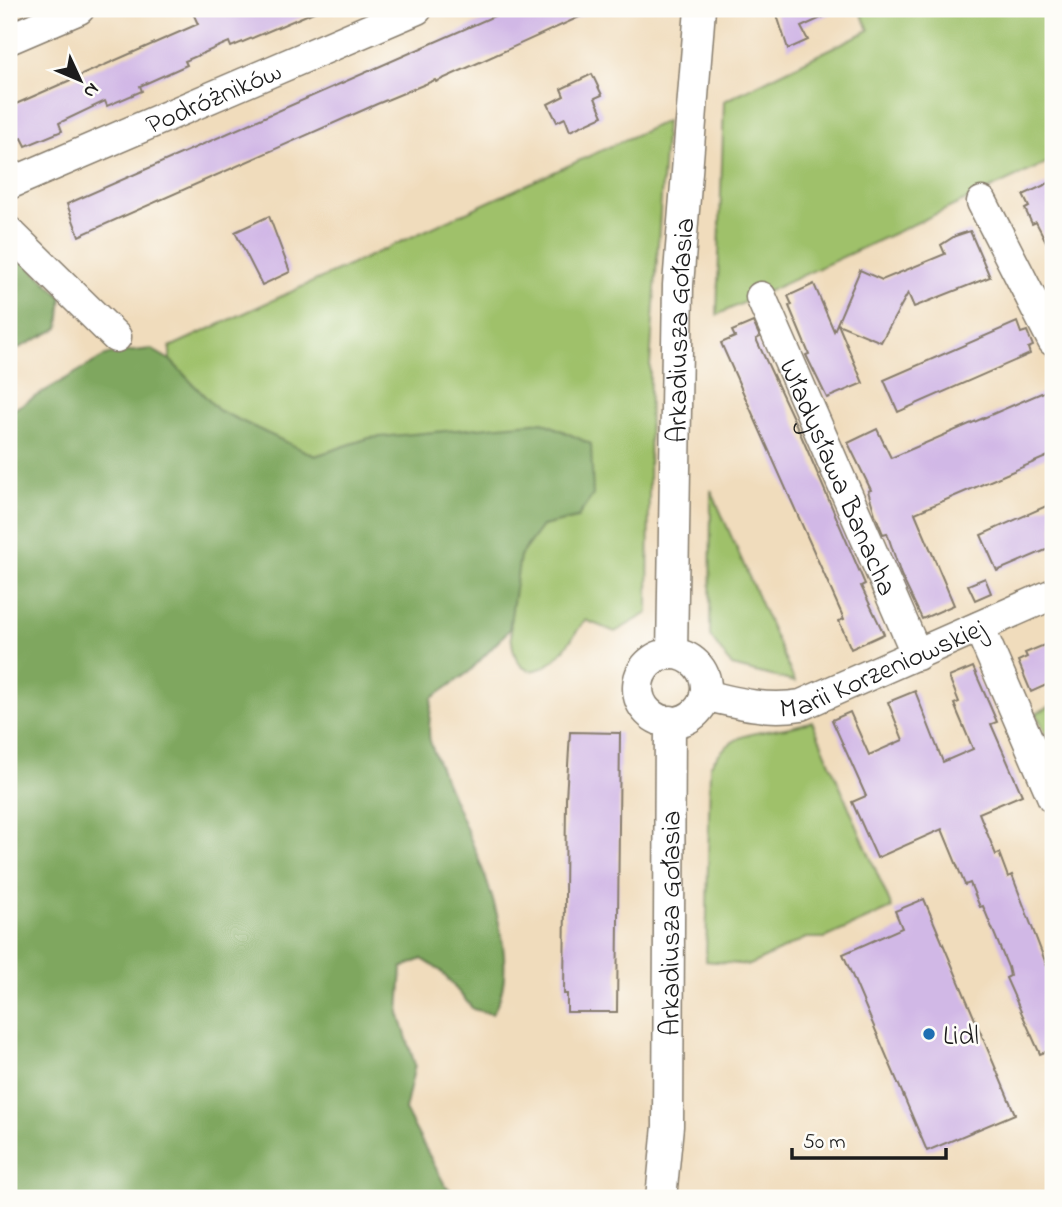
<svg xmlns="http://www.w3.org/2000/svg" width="1062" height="1207" font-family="'Indie Flower',sans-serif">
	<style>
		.green { fill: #9fc16a; stroke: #5e6e43; stroke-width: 2 }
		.forest { fill: #7fa75e; stroke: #4e623d; stroke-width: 2 }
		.building { fill: #d1b8e6 }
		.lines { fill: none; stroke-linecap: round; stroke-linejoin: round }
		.minor-casing { stroke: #867c6c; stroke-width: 33 }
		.minor { stroke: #fff; stroke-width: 30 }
		.poi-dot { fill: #1f6fb2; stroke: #fdfcf7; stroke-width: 2.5 }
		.labels { text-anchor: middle; stroke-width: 5; stroke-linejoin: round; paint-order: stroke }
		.street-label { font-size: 28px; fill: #1c1c1c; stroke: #fdfcf7 }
		.poi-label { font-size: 28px; fill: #1c1c1c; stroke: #fdfcf7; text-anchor: start }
	</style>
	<rect width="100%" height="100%" fill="#fdfcf7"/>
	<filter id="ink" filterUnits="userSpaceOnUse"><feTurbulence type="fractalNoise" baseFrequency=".0143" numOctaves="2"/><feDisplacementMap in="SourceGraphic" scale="14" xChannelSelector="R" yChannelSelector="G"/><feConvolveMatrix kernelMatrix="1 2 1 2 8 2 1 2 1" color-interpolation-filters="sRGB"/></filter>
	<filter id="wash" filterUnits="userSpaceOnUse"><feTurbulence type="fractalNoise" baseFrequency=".00686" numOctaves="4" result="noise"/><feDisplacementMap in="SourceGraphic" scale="28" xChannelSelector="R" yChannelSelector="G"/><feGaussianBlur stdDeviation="1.57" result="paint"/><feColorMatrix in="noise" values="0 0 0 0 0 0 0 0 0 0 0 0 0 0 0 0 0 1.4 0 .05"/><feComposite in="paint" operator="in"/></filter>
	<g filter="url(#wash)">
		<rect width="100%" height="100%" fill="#f0dcbc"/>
		<g class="green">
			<polygon points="859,9 1053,9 1053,160 717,315 724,101 869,30"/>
			<path d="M666 121 650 366 648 613 615 632 585 620C573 635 561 660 542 668 496 688 512 575 520 556 524 546 535 535 542 526L577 518 369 438 315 456 218 410 170 360V347Z"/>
			<polygon points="711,490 795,682 732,666 710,636"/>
			<polygon points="1053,705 1053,741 1050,743 1036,713"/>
			<path d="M812 721 892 908 825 938H806L750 965 706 961 710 766C739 721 767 738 812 721Z"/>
		</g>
		<g class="forest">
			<polygon points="9,247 62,297 59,328 9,353"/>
			<path d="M151 349 170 360 218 410 315 456 369 438 543 422 591 444 593 495 577 518 542 526 520 556 509 630 469 672 432 698C431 711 427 729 430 741 452 809 536 948 492 1014L473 1009 441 971 422 959 402 968 399 1013 415 1065 405 1110 446 1187 464 1198H9V412L108 354Z"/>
		</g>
		<g id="blocks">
			<g class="building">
				<polygon points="191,9 321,9 231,47 229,42 185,61 187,65 140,86 142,91 107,106 105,101 59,123 62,131 26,146 22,138 13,142 9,131 9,107 198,24"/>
				<polygon points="510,9 597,9 436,82 435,80 377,104 79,236 67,204"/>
				<polygon points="775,9 841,9 801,27 808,40 788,49"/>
				<polygon points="592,74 602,95 595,98 603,116 570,131 565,118 557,122 548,104 564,96 561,89"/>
				<polygon points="1053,181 1053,255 1036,222 1032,224 1025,209 1029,207 1023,195"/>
				<polygon points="269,216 290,272 262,285 235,232"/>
				<polygon points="970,231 990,277 914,307 908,293 881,342 838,324 863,383 827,398 806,355 809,354 789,306 792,305 788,296 814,284 834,331 860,270 882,280 945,254 941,245 955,236"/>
				<polygon points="753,322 760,337 756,339 800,433 865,584 861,586 884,634 851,649 839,621 844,619 721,343 735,337 732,331"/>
				<polygon points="1017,322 1021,333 1027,331 1033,346 1028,348 1030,354 898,412 884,380"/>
				<polygon points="1053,388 1053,454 915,513 954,605 922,619 901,575 887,533 883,534 875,514 868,491 871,490 848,443 877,429 891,458"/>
				<polygon points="1053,503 1053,547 997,571 981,535"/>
				<polygon points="985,578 991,593 975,600 968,585"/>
				<polygon points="1049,643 1053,653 1053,682 1031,692 1018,661 1027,657 1025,653"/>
				<polygon points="973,667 997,722 991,724 1022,795 979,813 996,855 999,853 1008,877 1012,875 1053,982 1053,1049 1040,1054 1006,978 1010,976 1008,967 983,906 980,907 970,883 965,885 942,829 877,858 852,802 866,796 832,720 850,712 869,755 903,740 888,702 915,691 943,762 973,749 954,704 959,702 949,677"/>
				<polygon points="570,732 620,733 617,1012 567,1012 567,994 564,994 566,799"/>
				<polygon points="924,899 1015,1114 927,1151 843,954 902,928 895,911"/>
			</g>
		</g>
	</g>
	<g filter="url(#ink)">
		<use href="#blocks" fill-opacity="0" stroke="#867c6c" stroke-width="2"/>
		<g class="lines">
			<g class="minor-casing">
				<g id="minor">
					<polyline points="9,39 79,9"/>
					<path id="s1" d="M9 184 417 9"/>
					<polyline points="982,202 1053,341"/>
					<polyline points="9,232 116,337"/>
					<path id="s2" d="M761 297 917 655"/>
					<polyline points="979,627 1053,798"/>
					<path id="s3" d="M672 654 678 285 700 9"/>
					<circle cx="672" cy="688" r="34"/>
					<path id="s4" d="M705 695C737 703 768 711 801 705L1053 594"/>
					<path id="s5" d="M661 1198 668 1126 670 721"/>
				</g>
			</g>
			<use href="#minor" class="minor"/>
		</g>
	</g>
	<circle class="poi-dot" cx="929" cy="1034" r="7"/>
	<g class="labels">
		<g class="street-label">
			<text dy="10" stroke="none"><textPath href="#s1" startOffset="222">Podróżników</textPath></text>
			<text dy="10" stroke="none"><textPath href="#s3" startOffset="324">Arkadiusza Gołasia</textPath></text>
			<text dy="10" stroke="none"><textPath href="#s2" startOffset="196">Władysława Banacha</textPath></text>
			<text dy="10" stroke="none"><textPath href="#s4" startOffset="186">Marii Korzeniowskiej</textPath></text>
			<text dy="10" stroke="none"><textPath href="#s5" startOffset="275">Arkadiusza Gołasia</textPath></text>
		</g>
		<g class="poi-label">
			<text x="943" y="1044">Lidl</text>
		</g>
	</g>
	<rect width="1062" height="1207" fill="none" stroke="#fdfcf7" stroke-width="35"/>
	<g transform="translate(80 80) rotate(134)" stroke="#fdfcf7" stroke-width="5" paint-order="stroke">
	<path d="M0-5L12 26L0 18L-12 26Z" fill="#1c1c1c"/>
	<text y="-10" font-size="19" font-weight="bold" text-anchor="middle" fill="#1c1c1c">N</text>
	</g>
	<path d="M792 1148v10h154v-10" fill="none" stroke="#1c1c1c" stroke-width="3.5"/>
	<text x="803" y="1148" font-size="21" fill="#1c1c1c" stroke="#fdfcf7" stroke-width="5" paint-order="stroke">50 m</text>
</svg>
